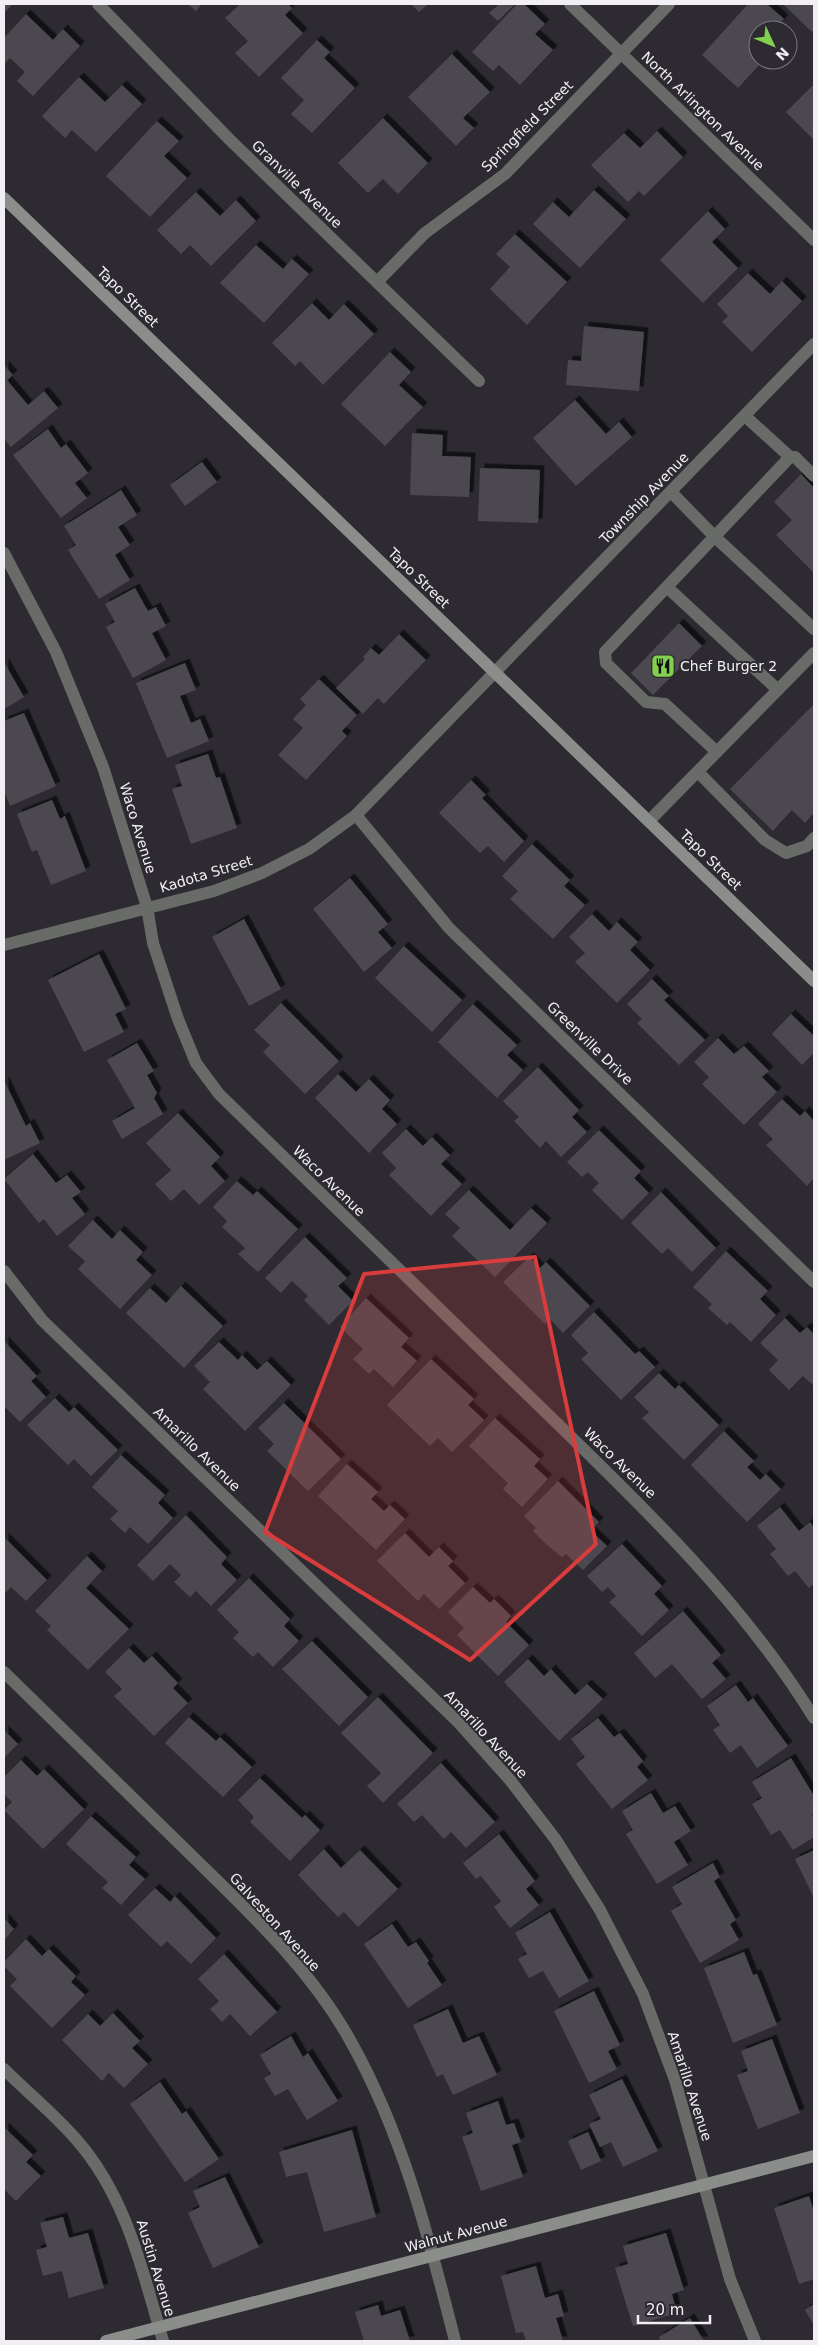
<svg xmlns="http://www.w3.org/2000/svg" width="818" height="2345" font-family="'DejaVu Sans',sans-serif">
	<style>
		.building { fill: #4b494f; filter: url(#shadow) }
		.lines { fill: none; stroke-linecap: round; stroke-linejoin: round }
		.lane { stroke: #696b68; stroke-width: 12 }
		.street { stroke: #696b68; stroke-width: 12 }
		.secondary { stroke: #8a8d89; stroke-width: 12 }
		.marked { fill: #d93c3c; fill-opacity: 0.2; stroke: #d93c3c; stroke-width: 4; stroke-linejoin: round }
		.labels { text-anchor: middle; stroke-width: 4; stroke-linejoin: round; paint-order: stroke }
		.street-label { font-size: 14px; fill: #f1eff3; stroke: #2d2b31 }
		.poi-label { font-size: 14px; fill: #f1eff3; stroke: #2d2b31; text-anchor: start }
	</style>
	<defs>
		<filter id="shadow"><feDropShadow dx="4.5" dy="-4.5" stdDeviation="0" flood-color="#0009"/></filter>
	</defs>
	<rect width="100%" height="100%" fill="#2d2b31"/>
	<g class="building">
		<polygon points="4,4 13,4 4,13"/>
		<polygon points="188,4 202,4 196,11"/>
		<polygon points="240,4 288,4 292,8 285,15 303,33 259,77 235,53 248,41 225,18"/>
		<polygon points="411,4 428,4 419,12"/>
		<polygon points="499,4 515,4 498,21 489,13"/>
		<polygon points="517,4 524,4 545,24 535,34 553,50 520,85 499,65 493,71 472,52"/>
		<polygon points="748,4 767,4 784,19 774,30 758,30 758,60 764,60 738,88 702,55"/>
		<polygon points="783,4 814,4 814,30 812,32"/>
		<polygon points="26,14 53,40 63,29 80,46 33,96 17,81 25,72 10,58 4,64 4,38"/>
		<polygon points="317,40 330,52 324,58 355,88 312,133 291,114 304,100 281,78"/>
		<polygon points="452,54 490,92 463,118 474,128 456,146 408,97"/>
		<polygon points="79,77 105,102 122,85 142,104 96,152 72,130 65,138 42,116"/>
		<polygon points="814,84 814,140 786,112"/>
		<polygon points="383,118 428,163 398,194 383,179 368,193 338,163"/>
		<polygon points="157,121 179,141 164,156 187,178 150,217 106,176"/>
		<polygon points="657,131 683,157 644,196 639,191 628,202 591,165 624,133 640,148"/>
		<polygon points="594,190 626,219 580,268 533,224 553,202 569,217"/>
		<polygon points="196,192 220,216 236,200 256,221 211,266 190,245 181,254 157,230"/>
		<polygon points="708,211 725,229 712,242 738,268 703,303 660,260"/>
		<polygon points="515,234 567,282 527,325 490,289 510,267 496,254"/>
		<polygon points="256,245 283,269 292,259 309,274 264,323 220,283"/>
		<polygon points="748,273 770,294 782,281 802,301 752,352 722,322 728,316 717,304"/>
		<polygon points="312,303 329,320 344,304 374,334 323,385 300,361 295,366 272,343"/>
		<polygon points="584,326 644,332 639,391 566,385 568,360 581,361"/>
		<polygon points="390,352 411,372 399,385 423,407 385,446 341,404"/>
		<polygon points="4,365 13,375 7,380 28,405 44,391 58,408 11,447 4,439"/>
		<polygon points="575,400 606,434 619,422 632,437 576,486 533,438"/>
		<polygon points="48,429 61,448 66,444 88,473 75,483 87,498 61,518 13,455"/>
		<polygon points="412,433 443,435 442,456 471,457 469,497 410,495"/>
		<polygon points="202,462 217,482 185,506 170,485"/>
		<polygon points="480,468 540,470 538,523 478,521"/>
		<polygon points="801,474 814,488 814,573 776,535 792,520 774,502"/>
		<polygon points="121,490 137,515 118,527 130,545 115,555 130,580 99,599 68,550 76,545 64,526"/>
		<polygon points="135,588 148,611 156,607 166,626 152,633 166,660 133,678 106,627 115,622 105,604"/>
		<polygon points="679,623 702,646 653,695 631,673"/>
		<polygon points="399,634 426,660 384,704 378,698 363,714 336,688 365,659 363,657 371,648 379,655"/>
		<polygon points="4,662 24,697 4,709"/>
		<polygon points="185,663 196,690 180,696 191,723 200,719 209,741 167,758 136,683"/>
		<polygon points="319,679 357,715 342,731 347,736 306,780 278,755 303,728 293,719 306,705 300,699"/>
		<polygon points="814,704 814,813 805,823 792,810 773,831 730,789"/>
		<polygon points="24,713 56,786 10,806 4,791 4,721"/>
		<polygon points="208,754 216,778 220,777 237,828 191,844 172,789 182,786 175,765"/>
		<polygon points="471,780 486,795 482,798 524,841 504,862 488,846 480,853 439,813"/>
		<polygon points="52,800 60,819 65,816 86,871 51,885 37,850 32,852 17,814"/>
		<polygon points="532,844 570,880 564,886 585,905 553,939 510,899 518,891 502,876"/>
		<polygon points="350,878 388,924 378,932 392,948 364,972 313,909"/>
		<polygon points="592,914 609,931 617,922 638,942 630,950 650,970 617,1003 575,962 585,953 569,937"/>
		<polygon points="244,919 281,989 249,1006 212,937"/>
		<polygon points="404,946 462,1000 432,1032 375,978"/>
		<polygon points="99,954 126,1009 115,1014 124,1032 84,1052 48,980"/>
		<polygon points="652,979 669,996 664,1000 705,1040 679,1065 637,1023 642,1019 627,1004"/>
		<polygon points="281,1003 339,1061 305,1094 263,1052 270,1045 254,1030"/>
		<polygon points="473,1004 517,1045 507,1055 523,1070 497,1098 438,1042"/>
		<polygon points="791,1014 814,1036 814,1053 802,1065 772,1034"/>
		<polygon points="718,1038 734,1054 744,1046 769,1071 762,1077 777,1092 744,1125 702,1084 709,1077 694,1062"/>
		<polygon points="137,1043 154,1071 147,1075 157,1093 154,1098 163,1114 122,1139 112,1121 135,1108 107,1060"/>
		<polygon points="538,1067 579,1110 572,1117 587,1132 561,1157 546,1141 540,1148 514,1121 519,1117 503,1101"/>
		<polygon points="338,1074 356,1092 369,1079 390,1100 382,1109 397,1124 369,1153 315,1098"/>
		<polygon points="4,1080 26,1126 30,1123 40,1143 4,1160"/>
		<polygon points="782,1099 800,1116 805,1111 814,1121 814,1178 807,1186 766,1145 773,1139 758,1124"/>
		<polygon points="178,1113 220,1157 211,1166 225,1181 199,1205 184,1189 171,1201 155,1184 171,1170 146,1143"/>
		<polygon points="406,1129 423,1146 432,1137 450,1155 441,1164 462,1184 431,1216 389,1175 396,1168 382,1153"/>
		<polygon points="599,1130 641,1171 634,1178 649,1193 622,1220 592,1190 599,1183 588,1172 582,1177 567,1162"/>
		<polygon points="33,1154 56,1183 67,1175 81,1192 72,1198 85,1214 57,1236 44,1219 39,1223 4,1179"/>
		<polygon points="237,1181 253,1195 257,1191 298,1229 258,1272 238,1254 245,1248 222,1227 227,1221 213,1207"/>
		<polygon points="469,1190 510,1230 531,1208 547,1223 495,1277 452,1236 460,1228 445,1214"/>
		<polygon points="661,1192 716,1248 692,1272 668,1248 662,1254 631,1223"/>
		<polygon points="93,1220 112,1239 120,1230 143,1252 136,1260 152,1275 120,1309 78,1269 85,1261 68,1246"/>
		<polygon points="305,1237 347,1278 338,1286 353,1301 329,1325 304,1300 308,1296 292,1281 281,1293 265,1278"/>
		<polygon points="726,1251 768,1291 760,1299 776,1315 751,1342 730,1322 727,1325 708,1308 712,1304 693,1287"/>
		<polygon points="529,1257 540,1268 546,1262 590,1306 563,1333 550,1319 545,1324 503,1282"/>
		<polygon points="181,1286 223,1326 184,1368 126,1313 150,1288 166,1303"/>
		<polygon points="366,1298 409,1338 401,1347 417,1361 393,1387 374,1369 369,1374 353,1359 363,1349 340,1327"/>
		<polygon points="594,1312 635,1354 639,1351 655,1367 621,1400 581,1359 588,1353 571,1335"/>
		<polygon points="785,1318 800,1333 807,1327 814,1334 814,1386 803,1376 789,1390 769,1370 778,1360 760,1343"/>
		<polygon points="4,1341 37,1376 31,1381 46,1397 20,1422 4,1406"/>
		<polygon points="219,1342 238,1360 242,1355 257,1370 267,1361 291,1385 245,1431 203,1389 210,1382 194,1366"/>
		<polygon points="431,1359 474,1399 468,1405 484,1420 452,1452 438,1438 430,1446 387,1405"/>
		<polygon points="659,1373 675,1389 679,1385 719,1425 684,1460 642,1418 649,1412 634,1397"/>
		<polygon points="55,1398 69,1412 74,1407 118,1450 91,1476 74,1459 68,1465 27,1425"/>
		<polygon points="284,1403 341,1459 308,1491 267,1451 274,1444 258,1428"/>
		<polygon points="495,1418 540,1459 534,1466 548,1479 522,1507 503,1489 508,1483 469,1446"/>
		<polygon points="724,1431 754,1461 747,1467 760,1480 766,1474 781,1489 747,1522 691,1465"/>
		<polygon points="121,1455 165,1495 158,1503 173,1518 148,1544 130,1527 125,1533 110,1519 118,1511 92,1487"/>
		<polygon points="347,1464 378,1492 371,1499 384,1511 390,1505 405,1519 376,1550 318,1496"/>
		<polygon points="558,1481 599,1522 591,1531 607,1546 583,1570 566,1554 562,1557 547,1545 533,1531 536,1528 524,1516"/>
		<polygon points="780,1507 799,1531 810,1522 814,1527 814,1583 809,1588 795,1571 788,1576 770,1554 776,1549 757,1526"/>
		<polygon points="186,1515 227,1557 221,1564 237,1580 211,1606 196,1591 190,1597 174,1582 181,1575 170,1564 153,1581 137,1565"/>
		<polygon points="405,1533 429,1557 439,1547 453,1561 448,1566 465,1583 439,1609 424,1594 418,1601 377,1561"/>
		<polygon points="4,1537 47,1580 26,1601 11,1587 5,1593 4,1591"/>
		<polygon points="622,1544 662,1586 654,1594 669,1610 642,1636 609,1602 616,1596 608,1587 602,1592 587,1576"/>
		<polygon points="87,1556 102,1571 86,1588 129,1629 88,1670 47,1630 51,1626 35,1611"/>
		<polygon points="249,1578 290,1619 284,1626 299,1641 273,1667 258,1652 253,1657 233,1638 239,1632 217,1610"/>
		<polygon points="473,1587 490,1603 494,1599 511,1616 506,1622 529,1645 498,1676 457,1635 464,1628 448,1612"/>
		<polygon points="683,1611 721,1655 712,1663 726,1679 702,1699 672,1664 655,1678 634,1653"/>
		<polygon points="312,1641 368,1697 339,1726 282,1669"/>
		<polygon points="129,1648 144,1663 152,1656 178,1683 173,1688 188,1703 154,1736 114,1696 122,1689 105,1672"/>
		<polygon points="528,1659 544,1676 551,1669 575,1695 587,1684 603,1699 559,1741 504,1682"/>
		<polygon points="736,1685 748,1702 753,1698 788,1746 757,1768 741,1745 730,1753 713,1730 720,1725 707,1706"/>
		<polygon points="378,1697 433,1753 383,1803 367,1786 381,1773 341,1733"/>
		<polygon points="189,1717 216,1741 220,1737 252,1767 223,1797 165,1743"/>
		<polygon points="598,1718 614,1737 620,1733 643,1761 637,1767 648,1780 612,1809 576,1764 585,1757 571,1739"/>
		<polygon points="4,1730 18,1744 4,1758"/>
		<polygon points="791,1758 814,1796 814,1814 812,1815 814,1819 814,1837 793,1850 780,1830 771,1835 752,1804 762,1798 752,1782"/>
		<polygon points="21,1760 37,1776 44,1769 84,1809 43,1849 4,1810 12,1802 4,1794 4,1777"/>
		<polygon points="441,1763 495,1822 466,1848 451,1832 444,1839 422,1815 414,1822 397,1804"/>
		<polygon points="260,1778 302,1818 305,1815 320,1830 290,1861 250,1822 254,1817 238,1800"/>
		<polygon points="651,1793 663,1813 675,1806 691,1831 674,1842 688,1865 657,1884 626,1834 633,1830 622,1811"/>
		<polygon points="91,1816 136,1857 129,1865 145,1879 121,1905 102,1888 108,1882 66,1844"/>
		<polygon points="499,1834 535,1881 526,1889 539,1905 510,1928 494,1907 501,1901 481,1876 476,1879 463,1863"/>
		<polygon points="324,1849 341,1868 360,1850 398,1889 358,1927 344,1912 338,1917 298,1875"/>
		<polygon points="814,1850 814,1898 795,1859"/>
		<polygon points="713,1863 720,1877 714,1881 736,1920 730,1924 739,1940 700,1963 671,1911 682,1904 672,1887"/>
		<polygon points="155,1888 170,1902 175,1896 216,1938 191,1964 167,1941 161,1947 128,1915"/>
		<polygon points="550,1912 589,1981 559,1998 543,1971 529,1978 518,1959 527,1954 515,1933"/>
		<polygon points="4,1918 14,1929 4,1940"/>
		<polygon points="392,1924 408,1947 416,1942 429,1961 427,1963 442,1985 408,2008 364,1944"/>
		<polygon points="26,1939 42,1956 49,1949 76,1976 71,1982 85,1995 52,2028 10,1986 17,1979 4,1966 4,1962"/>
		<polygon points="744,1952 753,1975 757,1974 777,2025 733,2043 704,1968"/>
		<polygon points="224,1954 277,2012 250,2036 230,2014 222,2022 210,2009 219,2001 198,1979"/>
		<polygon points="594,1991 620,2045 608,2051 617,2069 589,2083 554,2011"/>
		<polygon points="448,2009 463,2043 479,2036 497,2075 453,2095 443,2074 437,2077 413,2025"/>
		<polygon points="113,2013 140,2041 132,2048 148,2064 124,2088 109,2073 102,2081 62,2040 88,2014 100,2026"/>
		<polygon points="291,2036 303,2057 308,2053 338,2101 307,2120 288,2089 275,2096 264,2078 271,2074 260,2055"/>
		<polygon points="772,2039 800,2113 758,2129 737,2075 748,2071 741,2051"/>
		<polygon points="622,2079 658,2151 623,2167 611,2142 600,2147 589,2124 601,2119 589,2095"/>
		<polygon points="160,2082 182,2114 186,2111 219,2159 185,2182 130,2104"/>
		<polygon points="498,2101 506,2125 514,2123 521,2142 512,2145 523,2177 481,2191 462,2137 473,2133 466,2113"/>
		<polygon points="4,2127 33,2155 26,2162 41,2176 16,2201 4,2189"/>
		<polygon points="352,2130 376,2217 324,2232 307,2172 286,2177 279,2152"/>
		<polygon points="588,2132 601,2161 581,2170 568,2141"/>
		<polygon points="225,2177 259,2247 213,2268 188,2213 200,2207 193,2191"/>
		<polygon points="809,2196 814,2212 814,2279 799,2284 774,2208"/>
		<polygon points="63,2217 69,2238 88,2233 104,2288 69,2298 62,2271 43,2276 36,2250 47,2247 40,2223"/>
		<polygon points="666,2233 684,2290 672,2294 677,2313 633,2326 615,2268 628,2264 623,2246"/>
		<polygon points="536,2266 545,2298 558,2294 564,2316 556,2318 563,2341 526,2341 523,2332 516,2333 501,2276"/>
		<polygon points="814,2304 814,2325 805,2310"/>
		<polygon points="378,2305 381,2316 400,2310 410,2341 364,2341 355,2312"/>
		<polygon points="690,2318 704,2341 661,2341 659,2337"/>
	</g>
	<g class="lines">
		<g class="lane">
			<polyline points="745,416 790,457"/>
			<polyline points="671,492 715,537 814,629"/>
			<polyline points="668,588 778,690"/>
			<polyline points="717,752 665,704 646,702 606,663 605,652 790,457 795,457 814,476"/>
			<polyline points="698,772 765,840 786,853 807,846 814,838"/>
			<polyline points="649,821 814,653"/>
		</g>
		<g class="street">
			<polyline points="98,4 230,140 479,381"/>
			<polyline points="570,4 814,240"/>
			<polyline points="377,282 425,233 505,174 669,4"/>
			<path d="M4 553 56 652 103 767 147 907 153 943 178 1019 196 1063 219 1094C323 1195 426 1296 530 1397 633 1497 738 1595 814 1718"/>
			<polyline points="356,815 449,928 814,1282"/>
			<polyline points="4,945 214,891 262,873 309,849 356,815 814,344"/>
			<polyline points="4,1271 42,1320 459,1723 510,1780 556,1840 600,1910 643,1994 675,2080 730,2279 755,2341"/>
			<path d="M4 1672C65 1732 126 1792 188 1852 247 1910 310 1968 350 2040 403 2134 429 2238 455 2341"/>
			<path d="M4 2069C27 2092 53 2113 75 2138 126 2195 142 2269 163 2341"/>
		</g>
		<g class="secondary">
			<polyline points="4,198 814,981"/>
			<polyline points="106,2341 814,2156"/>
		</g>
	</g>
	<path class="marked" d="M535 1257 596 1544 470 1660 265 1532 364 1274Z"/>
	<defs>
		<g id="restaurant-square" transform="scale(1.25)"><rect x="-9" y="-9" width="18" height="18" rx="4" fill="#83d04e" stroke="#2d2b31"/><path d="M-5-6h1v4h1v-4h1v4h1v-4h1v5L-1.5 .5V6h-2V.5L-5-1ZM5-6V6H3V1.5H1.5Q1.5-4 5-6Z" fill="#111"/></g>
	</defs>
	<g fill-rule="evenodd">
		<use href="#restaurant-square" x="663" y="666"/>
	</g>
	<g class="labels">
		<g class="street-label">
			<text transform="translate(703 111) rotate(44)" y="5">North Arlington Avenue</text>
			<text transform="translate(527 126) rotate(-45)" y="5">Springfield Street</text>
			<text transform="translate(297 184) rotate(44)" y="5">Granville Avenue</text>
			<text transform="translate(128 297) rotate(44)" y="5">Tapo Street</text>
			<text transform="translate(644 498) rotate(-46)" y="5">Township Avenue</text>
			<text transform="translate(419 578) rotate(44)" y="5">Tapo Street</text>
			<text transform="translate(138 828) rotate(73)" y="5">Waco Avenue</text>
			<text transform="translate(711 860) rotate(44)" y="5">Tapo Street</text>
			<text transform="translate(206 874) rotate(-17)" y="5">Kadota Street</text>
			<text transform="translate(590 1043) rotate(44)" y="5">Greenville Drive</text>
			<text transform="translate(329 1181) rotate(44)" y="5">Waco Avenue</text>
			<text transform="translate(197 1449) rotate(44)" y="5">Amarillo Avenue</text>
			<text transform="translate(620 1463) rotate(44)" y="5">Waco Avenue</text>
			<text transform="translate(486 1734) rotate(47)" y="5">Amarillo Avenue</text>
			<text transform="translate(275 1922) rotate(48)" y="5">Galveston Avenue</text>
			<text transform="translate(690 2086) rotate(72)" y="5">Amarillo Avenue</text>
			<text transform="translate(456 2234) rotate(-15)" y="5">Walnut Avenue</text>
			<text transform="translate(156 2268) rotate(73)" y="5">Austin Avenue</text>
		</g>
		<g class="poi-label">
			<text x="680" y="671">Chef Burger 2</text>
		</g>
	</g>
	<rect width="818" height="2345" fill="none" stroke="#f1eff3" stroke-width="10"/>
	<g transform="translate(773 45) rotate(134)"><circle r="24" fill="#2d2b31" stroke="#7b797f"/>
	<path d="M0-4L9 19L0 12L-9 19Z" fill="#83d04e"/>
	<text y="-8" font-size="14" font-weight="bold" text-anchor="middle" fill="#f1eff3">N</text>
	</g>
	<path d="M638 2315v8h72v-8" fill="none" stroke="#f1eff3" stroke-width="2.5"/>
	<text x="646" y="2315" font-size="15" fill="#f1eff3" stroke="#2d2b31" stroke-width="4" paint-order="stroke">20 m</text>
</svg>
